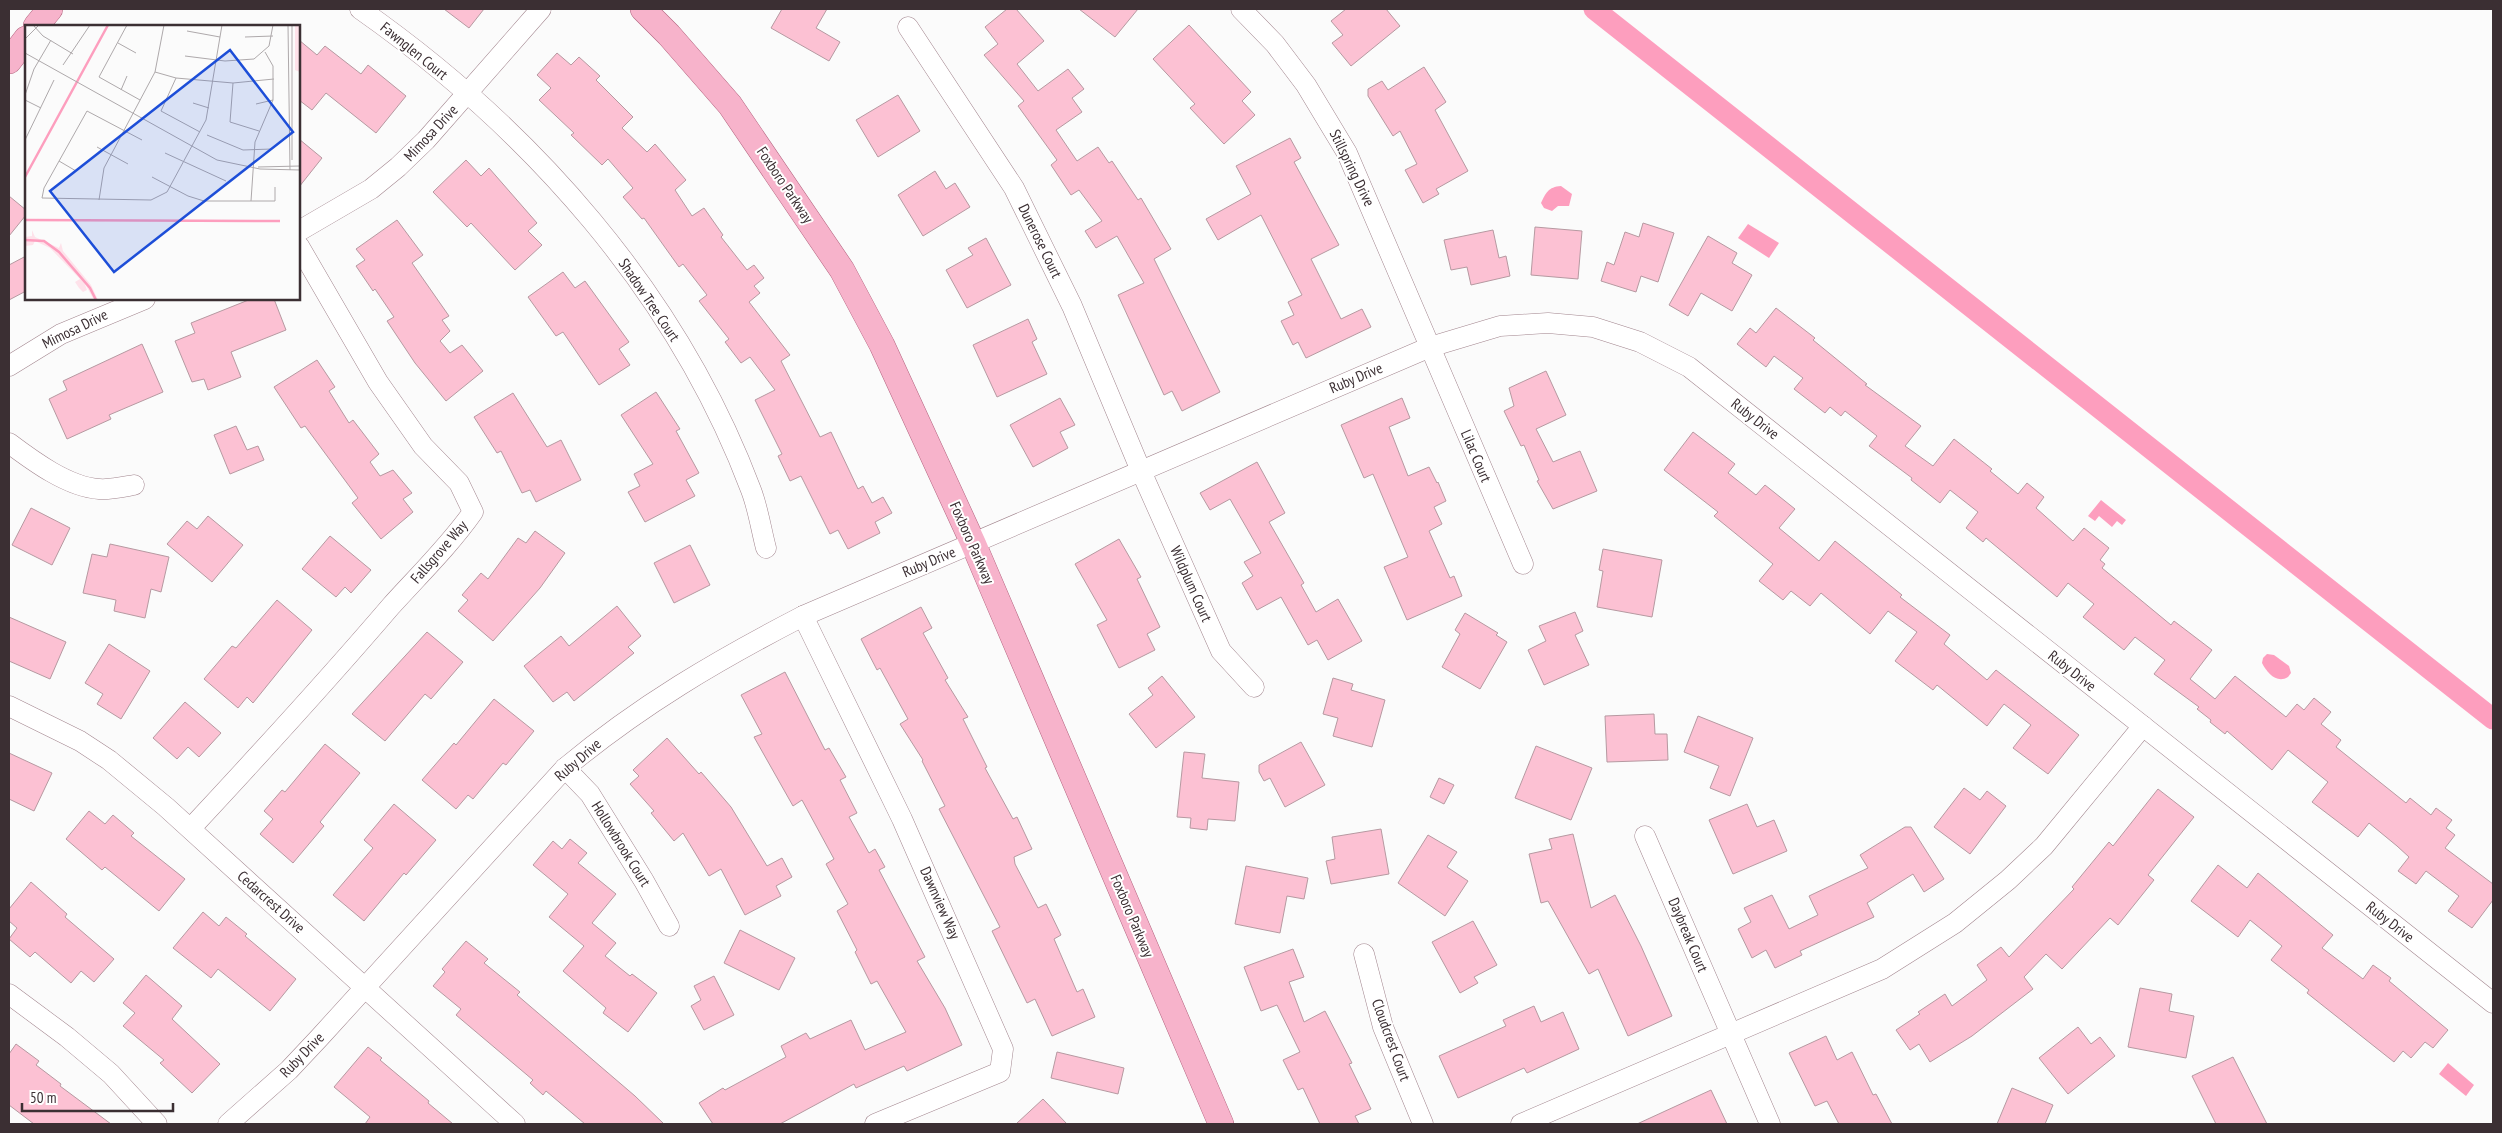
<svg xmlns="http://www.w3.org/2000/svg" width="2502" height="1133" font-family="'PT Sans Narrow',sans-serif">
	<style>
		.water { fill: #fd9ebe }
		.lines { fill: none; stroke-linecap: round; stroke-linejoin: round }
		.canal { stroke: #fd9ebe; stroke-width: 21 }
		.building { fill: #fcc1d3; stroke: #b699a1 }
		.minor-casing { stroke: #a2858e; stroke-width: 21 }
		.major-casing { stroke: #b2647f; stroke-width: 26 }
		.minor { stroke: #fff; stroke-width: 20 }
		.major { stroke: #f7b3cb; stroke-width: 25 }
		.labels { text-anchor: middle; stroke-width: 4; stroke-linejoin: round; paint-order: stroke }
		.street-label { font-size: 15px; fill: #3b2f33; stroke: #fff }
		.inset-river { fill: none; stroke: #fd9ebe; stroke-width: 2.5 }
		.inset-road { fill: none; stroke: #aea9ab; stroke-width: 1 }
		.view { fill: #1d4ed8; fill-opacity: 0.15; stroke: #1d4ed8; stroke-width: 2.5 }
		.inset-edge { fill: none; stroke: #3b2f33; stroke-width: 2.5 }
	</style>
	<rect width="100%" height="100%" fill="#fbfbfb"/>
	<g class="water">
		<path d="M1561 186 1572 194 1569 206H1558L1552 211 1544 208 1541 203C1546 193 1548 187 1561 186Z"/>
		<polygon points="1748,224 1779,243 1769,258 1738,238"/>
		<polygon points="2101,500 2126,520 2122,525 2117,521 2112,527 2099,516 2095,521 2088,516"/>
		<path d="M2267 654 2274 655 2289 666 2291 673 2288 677C2277 684 2267 673 2262 663L2263 658Z"/>
		<polygon points="2448,1063 2474,1085 2466,1096 2439,1074"/>
	</g>
	<g class="lines">
		<polyline class="canal" points="1594,9 2493,719"/>
	</g>
	<g class="building">
		<polygon points="444,9 484,9 469,28"/>
		<polygon points="782,9 827,9 816,28 840,42 829,61 771,28"/>
		<polygon points="1007,9 1016,9 1044,41 1017,64 1038,91 1068,69 1084,89 1072,98 1082,112 1056,130 1077,161 1098,147 1109,163 1112,161 1138,200 1141,198 1171,249 1154,259 1220,392 1182,411 1172,391 1164,395 1118,295 1144,283 1117,236 1096,248 1085,231 1102,221 1079,190 1071,195 1051,165 1057,160 1018,106 1024,101 984,55 998,44 985,27"/>
		<polygon points="1079,9 1138,9 1115,37"/>
		<polygon points="1346,9 1386,9 1400,26 1351,66 1332,43 1343,35 1331,21"/>
		<polygon points="1189,25 1251,92 1242,101 1255,115 1224,144 1190,108 1195,104 1153,59"/>
		<polygon points="299,40 317,55 325,46 361,74 368,65 406,96 376,133 326,93 312,110 299,100"/>
		<polygon points="557,53 571,65 579,57 600,76 596,80 633,117 622,128 647,152 655,144 686,180 675,190 692,216 704,208 723,235 721,237 747,270 754,265 764,278 754,286 760,293 749,302 790,355 781,361 820,437 831,432 858,489 863,486 872,503 883,497 892,513 875,522 880,533 848,549 838,530 830,534 801,476 790,481 778,456 782,454 755,400 775,390 750,357 741,363 725,342 729,339 699,301 707,295 683,264 679,267 644,218 642,219 623,197 633,188 608,159 602,165 571,135 574,133 539,100 551,88 537,75"/>
		<polygon points="1424,67 1446,102 1435,110 1468,171 1436,189 1439,194 1423,203 1405,170 1417,164 1400,131 1393,136 1368,96 1368,89 1382,81 1388,90"/>
		<polygon points="898,95 920,131 878,157 856,120"/>
		<polygon points="1290,138 1301,158 1294,162 1339,245 1311,259 1341,319 1362,309 1371,327 1306,358 1298,342 1293,345 1281,321 1294,315 1288,302 1302,295 1261,215 1218,240 1206,219 1251,194 1236,166"/>
		<polygon points="299,139 322,158 299,187"/>
		<polygon points="466,160 481,176 489,168 537,223 528,231 542,245 515,270 471,223 467,227 433,192"/>
		<polygon points="935,171 946,189 955,183 970,207 923,236 898,195"/>
		<polygon points="9,196 26,210 26,215 9,236"/>
		<polygon points="397,220 423,255 412,263 449,316 442,320 450,331 440,341 450,353 462,345 483,371 446,401 415,363 387,321 394,317 375,289 373,291 356,266 365,260 356,249"/>
		<polygon points="1643,223 1674,233 1658,282 1641,276 1636,292 1601,281 1607,262 1614,265 1625,232 1639,237"/>
		<polygon points="1535,227 1582,231 1578,279 1531,275"/>
		<polygon points="1493,230 1499,258 1506,256 1510,276 1471,285 1467,267 1451,270 1444,240"/>
		<polygon points="1708,236 1737,253 1732,263 1752,275 1732,311 1701,293 1688,316 1669,305"/>
		<polygon points="986,238 1011,285 967,308 946,270 973,255 968,248"/>
		<polygon points="26,256 26,291 9,300 9,265"/>
		<polygon points="563,272 575,288 585,281 629,342 619,349 630,365 599,385 563,332 556,336 528,297"/>
		<polygon points="251,299 274,299 286,330 231,352 241,377 208,390 204,379 192,382 175,341 195,333 191,323"/>
		<polygon points="1776,308 1815,338 1813,340 1867,384 1865,385 1921,426 1905,446 1933,466 1954,439 1992,469 1990,471 2018,494 2027,483 2044,497 2036,508 2073,541 2084,528 2109,548 2100,560 2105,564 2102,568 2171,625 2174,621 2212,650 2190,679 2215,699 2235,676 2286,717 2297,704 2304,710 2314,698 2331,712 2321,724 2341,740 2336,747 2406,803 2410,798 2431,815 2436,808 2452,820 2446,828 2455,835 2445,848 2493,884 2493,900 2472,928 2448,911 2459,896 2426,871 2416,884 2398,871 2409,857 2397,846 2369,823 2358,837 2312,802 2328,782 2288,750 2272,770 2227,731 2225,734 2210,722 2211,720 2197,709 2199,707 2154,674 2165,660 2135,637 2124,650 2083,617 2094,604 2068,583 2057,597 1986,538 1983,542 1966,528 1978,512 1950,490 1940,503 1911,480 1912,478 1869,446 1877,436 1845,411 1841,416 1830,407 1825,413 1794,389 1803,378 1774,356 1766,367 1737,344 1750,328 1756,333"/>
		<polygon points="1028,319 1037,339 1032,342 1047,374 997,397 973,345"/>
		<polygon points="142,344 163,392 109,415 111,419 67,439 49,399 67,390 63,381"/>
		<polygon points="317,360 335,387 329,391 349,423 353,420 379,454 370,462 380,476 393,470 412,493 403,499 413,512 381,539 352,503 358,498 305,426 301,428 274,387"/>
		<polygon points="1546,371 1566,415 1536,429 1553,462 1580,451 1597,491 1553,509 1537,481 1539,480 1524,445 1521,446 1504,411 1514,406 1509,388"/>
		<polygon points="656,392 680,429 676,431 699,473 686,480 695,496 645,522 628,492 640,486 634,474 653,464 621,415"/>
		<polygon points="513,393 547,447 561,440 581,480 536,502 530,490 522,493 501,451 497,453 474,417"/>
		<polygon points="1060,398 1075,425 1060,432 1068,448 1033,467 1010,425"/>
		<polygon points="1402,398 1410,418 1389,427 1408,476 1429,467 1437,483 1438,482 1446,501 1434,507 1442,524 1429,531 1450,578 1454,576 1462,596 1407,620 1384,567 1408,557 1373,474 1364,478 1341,425"/>
		<polygon points="236,426 247,450 258,446 264,460 230,474 214,435"/>
		<polygon points="1693,432 1735,464 1728,473 1756,495 1765,485 1795,509 1779,528 1819,561 1835,541 1902,595 1900,597 1950,635 1944,644 1987,680 1996,670 2079,735 2048,774 2013,748 2031,725 2004,704 1987,726 1937,685 1933,690 1895,661 1917,632 1888,611 1870,634 1821,593 1810,606 1791,591 1783,600 1759,581 1773,564 1714,516 1718,512 1664,470"/>
		<polygon points="1257,462 1285,513 1269,522 1304,583 1301,585 1316,612 1338,599 1362,641 1328,660 1317,640 1308,645 1281,597 1257,610 1242,583 1253,576 1244,562 1261,553 1230,499 1210,510 1200,493"/>
		<polygon points="31,508 70,528 52,565 12,545"/>
		<polygon points="208,516 243,545 212,582 167,544 187,521 197,529"/>
		<polygon points="535,531 565,553 540,588 493,641 458,611 468,600 462,595 481,573 488,579 518,538 526,543"/>
		<polygon points="330,536 371,570 351,593 345,587 336,597 302,569"/>
		<polygon points="1119,539 1141,577 1137,579 1160,627 1147,634 1155,650 1119,668 1097,625 1107,620 1075,564"/>
		<polygon points="110,544 169,557 161,592 151,589 145,618 114,611 116,600 83,593 92,554 107,557"/>
		<polygon points="690,545 710,585 674,603 654,563"/>
		<polygon points="1603,549 1662,560 1652,617 1597,607 1603,571 1599,570"/>
		<polygon points="277,600 312,630 253,703 247,697 238,708 204,679 232,646 236,648"/>
		<polygon points="617,606 641,636 628,647 634,653 574,701 567,692 553,702 524,666 561,636 569,646"/>
		<polygon points="921,607 932,628 923,633 948,678 945,680 968,717 963,719 987,767 985,768 1013,819 1017,817 1032,849 1014,857 1015,864 1038,908 1046,904 1061,935 1054,939 1077,992 1083,989 1095,1017 1052,1036 1035,999 1027,1003 992,931 1000,927 939,809 945,806 922,761 923,760 900,724 908,719 880,668 877,670 861,639"/>
		<polygon points="1575,612 1583,631 1575,635 1589,665 1544,685 1528,650 1546,641 1539,626"/>
		<polygon points="1465,613 1498,633 1496,635 1507,642 1480,689 1442,667 1460,634 1455,630"/>
		<polygon points="9,617 66,642 50,679 9,661"/>
		<polygon points="427,632 463,662 431,699 425,694 385,741 352,714"/>
		<polygon points="109,644 150,671 121,719 97,704 103,694 85,683"/>
		<polygon points="785,672 825,750 829,748 846,777 840,780 857,813 849,817 869,853 875,849 885,867 879,870 925,957 917,961 945,1008 962,1045 907,1071 904,1066 856,1088 854,1084 780,1124 713,1124 699,1103 723,1088 725,1090 786,1057 781,1046 806,1033 810,1039 851,1020 865,1050 906,1032 877,981 871,984 855,952 857,950 837,911 848,904 826,864 834,859 802,800 793,806 754,737 762,734 741,695"/>
		<polygon points="1162,676 1195,717 1156,748 1129,714 1153,695 1148,688"/>
		<polygon points="1333,678 1353,684 1351,690 1385,700 1372,747 1333,736 1338,718 1323,714"/>
		<polygon points="494,699 534,731 506,765 503,763 473,799 468,795 456,809 422,780 454,743 456,745"/>
		<polygon points="185,702 221,733 199,757 188,747 177,759 153,738"/>
		<polygon points="1654,714 1655,734 1667,734 1668,760 1607,762 1605,716"/>
		<polygon points="1698,716 1753,738 1730,796 1710,788 1719,766 1684,752"/>
		<polygon points="667,738 699,774 701,772 731,807 767,866 782,858 792,877 776,886 781,896 745,915 721,869 709,876 683,833 674,841 651,813 654,811 630,784 639,776 633,770"/>
		<polygon points="1301,742 1325,785 1285,807 1270,778 1264,781 1259,772 1259,765"/>
		<polygon points="325,744 360,773 320,822 324,826 293,863 260,834 273,819 264,811 282,790 285,792"/>
		<polygon points="1536,746 1592,768 1571,820 1515,798"/>
		<polygon points="1184,752 1205,754 1202,778 1239,782 1235,821 1208,819 1207,830 1190,828 1191,818 1177,817"/>
		<polygon points="9,753 52,773 34,811 9,799"/>
		<polygon points="1439,778 1454,785 1444,804 1430,797"/>
		<polygon points="1964,788 1980,800 1987,791 2006,806 1970,854 1934,827"/>
		<polygon points="2158,789 2194,817 2148,875 2154,880 2118,925 2110,918 2062,969 2046,954 2024,977 2033,989 1972,1036 1930,1062 1919,1044 1910,1050 1896,1030 1920,1014 1918,1012 1945,994 1952,1006 1987,980 1977,965 2001,947 2009,957 2074,889 2072,887 2109,842 2113,846"/>
		<polygon points="394,804 436,840 406,875 404,873 364,921 333,895 373,848 364,840"/>
		<polygon points="1747,804 1757,827 1774,820 1787,851 1733,874 1709,820"/>
		<polygon points="89,811 105,824 113,815 134,833 131,836 185,879 159,911 105,867 102,870 66,839"/>
		<polygon points="1905,827 1911,827 1944,879 1924,892 1913,874 1867,903 1874,917 1800,951 1802,955 1775,968 1766,950 1752,958 1738,929 1751,922 1744,908 1772,895 1789,929 1818,915 1809,896 1868,868 1860,855"/>
		<polygon points="1381,829 1389,874 1331,884 1326,861 1335,859 1332,837"/>
		<polygon points="1573,834 1591,908 1615,895 1641,946 1672,1016 1628,1036 1598,969 1589,974 1548,901 1541,903 1529,854 1552,849 1549,839"/>
		<polygon points="1428,835 1457,852 1447,867 1468,881 1445,916 1398,883"/>
		<polygon points="570,839 587,853 578,863 616,894 592,923 616,943 605,956 630,976 632,974 657,993 628,1032 603,1013 606,1008 563,971 584,946 549,917 568,894 533,865 553,841 562,849"/>
		<polygon points="2218,865 2247,888 2258,873 2333,935 2322,948 2363,979 2373,965 2391,978 2389,981 2448,1030 2433,1048 2425,1042 2411,1058 2403,1051 2394,1062 2307,993 2309,990 2271,960 2282,946 2250,920 2238,937 2191,901"/>
		<polygon points="1246,866 1308,878 1304,899 1287,896 1280,933 1235,924"/>
		<polygon points="31,882 67,914 65,917 114,959 94,982 81,971 71,983 35,952 30,957 9,939 17,928 9,921 9,909"/>
		<polygon points="203,912 219,926 226,917 247,934 245,936 296,979 270,1011 218,969 211,978 173,948"/>
		<polygon points="1473,921 1497,965 1474,977 1478,983 1460,993 1432,942"/>
		<polygon points="740,930 795,958 779,990 724,963"/>
		<polygon points="466,941 488,959 484,963 520,992 517,995 635,1096 664,1124 585,1124 546,1091 543,1095 530,1083 533,1080 456,1015 461,1009 433,986 445,972 442,969"/>
		<polygon points="1293,949 1304,977 1289,982 1304,1022 1325,1011 1352,1063 1349,1064 1371,1109 1355,1116 1359,1124 1320,1124 1303,1088 1298,1090 1283,1060 1300,1052 1277,1005 1261,1011 1244,967"/>
		<polygon points="146,975 182,1006 172,1019 220,1064 192,1093 160,1063 164,1060 123,1026 135,1013 123,1003"/>
		<polygon points="714,976 734,1015 704,1030 691,1006 701,1000 694,986"/>
		<polygon points="2140,988 2172,994 2169,1011 2194,1016 2186,1058 2128,1047"/>
		<polygon points="1534,1006 1541,1022 1563,1012 1579,1049 1527,1073 1524,1068 1458,1098 1439,1056 1506,1026 1503,1020"/>
		<polygon points="2078,1027 2091,1044 2100,1037 2115,1056 2068,1094 2039,1058"/>
		<polygon points="1826,1036 1837,1060 1852,1052 1873,1095 1876,1094 1892,1124 1839,1124 1827,1101 1815,1106 1789,1053"/>
		<polygon points="16,1044 39,1061 36,1065 61,1084 60,1086 111,1124 34,1124 9,1105 9,1054"/>
		<polygon points="368,1047 382,1058 380,1060 429,1101 428,1103 453,1124 365,1124 370,1117 334,1087"/>
		<polygon points="1057,1052 1124,1068 1118,1094 1051,1078"/>
		<polygon points="2233,1057 2267,1124 2216,1124 2192,1076"/>
		<polygon points="2012,1088 2053,1105 2045,1124 1997,1124"/>
		<polygon points="1711,1090 1727,1124 1637,1124"/>
		<polygon points="1043,1099 1067,1124 1016,1124"/>
	</g>
	<g class="lines">
		<g class="minor-casing">
			<g id="minor">
				<path d="M360 9C531 129 677 293 751 490 758 508 761 529 766 548"/>
				<polyline points="1241,9 1275,44 1306,85 1347,153 1523,564"/>
				<polyline points="908,27 1014,188 1072,306 1141,471 1221,651 1254,687"/>
				<polyline points="299,231 371,189 398,167 426,140 541,9"/>
				<polyline points="9,366 61,334 145,299"/>
				<path d="M9 443C33 461 68 487 99 489 110 490 123 487 134 485"/>
				<polyline points="803,616 902,819 1003,1049 1000,1072 875,1124"/>
				<polyline points="9,706 80,741 109,760 166,807 515,1124"/>
				<polyline points="565,768 590,794 644,881 669,926"/>
				<path d="M191 828C259 755 326 682 391 606 419 575 449 546 473 512L459 483 423 446 378 382 299 246"/>
				<polyline points="1645,836 1770,1124"/>
				<polyline points="1364,954 1383,1027 1423,1124"/>
				<polyline points="9,994 67,1037 111,1074 157,1124"/>
				<path d="M228 1124 289 1070 320 1037 565 768C641 705 716 661 803 616L1430 347 1500 326 1548 323 1593 327 1640 342 1689 367 2493 1003"/>
				<polyline points="1521,1124 1882,969 1955,923 2008,880 2044,846 2143,726"/>
			</g>
		</g>
		<g class="major-casing">
			<g id="major">
				<polyline points="643,9 669,35 730,105 842,270 882,345 973,543 1221,1124"/>
				<polyline points="36,26 50,9"/>
				<polyline points="9,61 26,39"/>
			</g>
		</g>
		<use href="#minor" class="minor"/>
		<use href="#major" class="major"/>
	</g>
	<g class="labels">
		<g class="street-label">
			<text transform="translate(414 51) rotate(39)" y="5">Fawnglen Court</text>
			<text transform="translate(431 133) rotate(-47)" y="5">Mimosa Drive</text>
			<text transform="translate(1352 168) rotate(64)" y="5">Stillspring Drive</text>
			<text transform="translate(785 185) rotate(56)" y="5">Foxboro Parkway</text>
			<text transform="translate(1040 241) rotate(64)" y="5">Dunerose Court</text>
			<text transform="translate(649 300) rotate(56)" y="5">Shadow Tree Court</text>
			<text transform="translate(75 329) rotate(-26)" y="5">Mimosa Drive</text>
			<text transform="translate(1356 378) rotate(-23)" y="5">Ruby Drive</text>
			<text transform="translate(1755 419) rotate(38)" y="5">Ruby Drive</text>
			<text transform="translate(1476 456) rotate(67)" y="5">Lilac Court</text>
			<text transform="translate(972 543) rotate(66)" y="5">Foxboro Parkway</text>
			<text transform="translate(439 552) rotate(-49)" y="5">Fallsgrove Way</text>
			<text transform="translate(929 562) rotate(-23)" y="5">Ruby Drive</text>
			<text transform="translate(1191 584) rotate(66)" y="5">Wildplum Court</text>
			<text transform="translate(2072 671) rotate(38)" y="5">Ruby Drive</text>
			<text transform="translate(578 760) rotate(-41)" y="5">Ruby Drive</text>
			<text transform="translate(621 844) rotate(58)" y="5">Hollowbrook Court</text>
			<text transform="translate(271 902) rotate(42)" y="5">Cedarcrest Drive</text>
			<text transform="translate(940 903) rotate(66)" y="5">Dawnview Way</text>
			<text transform="translate(1132 916) rotate(67)" y="5">Foxboro Parkway</text>
			<text transform="translate(2390 922) rotate(38)" y="5">Ruby Drive</text>
			<text transform="translate(1688 935) rotate(67)" y="5">Daybreak Court</text>
			<text transform="translate(1391 1040) rotate(70)" y="5">Cloudcrest Court</text>
			<text transform="translate(302 1055) rotate(-46)" y="5">Ruby Drive</text>
		</g>
	</g>
	<g transform="translate(25 25)">
		<rect width="275" height="275" fill="#fbfbfb"/>
		<path d="M270 0H275V47L270 45ZM7 205 10 212 34 223 36 218 38 226 66 260 73 275H69L59 257 62 265 58 267 54 263 50 257 55 254 25 223 10 216 8 220 0 221V212L7 211Z" fill="#fee2ea"/>
		<path class="inset-river" d="M0 152 83 0M0 195 255 196M0 215 19 216 34 227 65 263 71 275"/>
		<path class="inset-road" d="M8 0 18 11 48 29M102 0 74 52 115 75M263 0 265 145M267 0V135M162 6 195 12M220 12 248 11M0 14 14 0M93 18 111 28M0 28 192 135 235 144 275 145M160 31 200 36 229 34 244 21 248 0M38 40 65 0M130 47 151 53 208 58 249 54M151 53 136 86 175 107M208 58 205 97 234 106M96 65 102 51M0 70 9 44 26 15M0 75 16 83M168 78 184 83M231 79 248 75M182 110 218 125 247 124M0 115 29 55M117 115 62 86 19 163 17 173 126 175 142 167 181 95 197 0M72 122 103 139M140 128 201 156M34 136 51 146M233 142 275 141M127 152 163 171 179 176H250V162M74 175 79 143 130 47 139 0M226 176 230 117 248 75V41L240 27"/>
		<path class="view" d="M205 25 268 107 89 247 25 166Z"/>
		<rect width="275" height="275" class="inset-edge"/>
	</g>
	<rect width="2502" height="1133" fill="none" stroke="#3b2f33" stroke-width="20"/>
	<path d="M22 1103v8h151v-8" fill="none" stroke="#3b2f33" stroke-width="2.5"/>
	<text x="30" y="1103" font-size="15" fill="#3b2f33" stroke="#ffffff" stroke-width="4" paint-order="stroke">50 m</text>
</svg>
